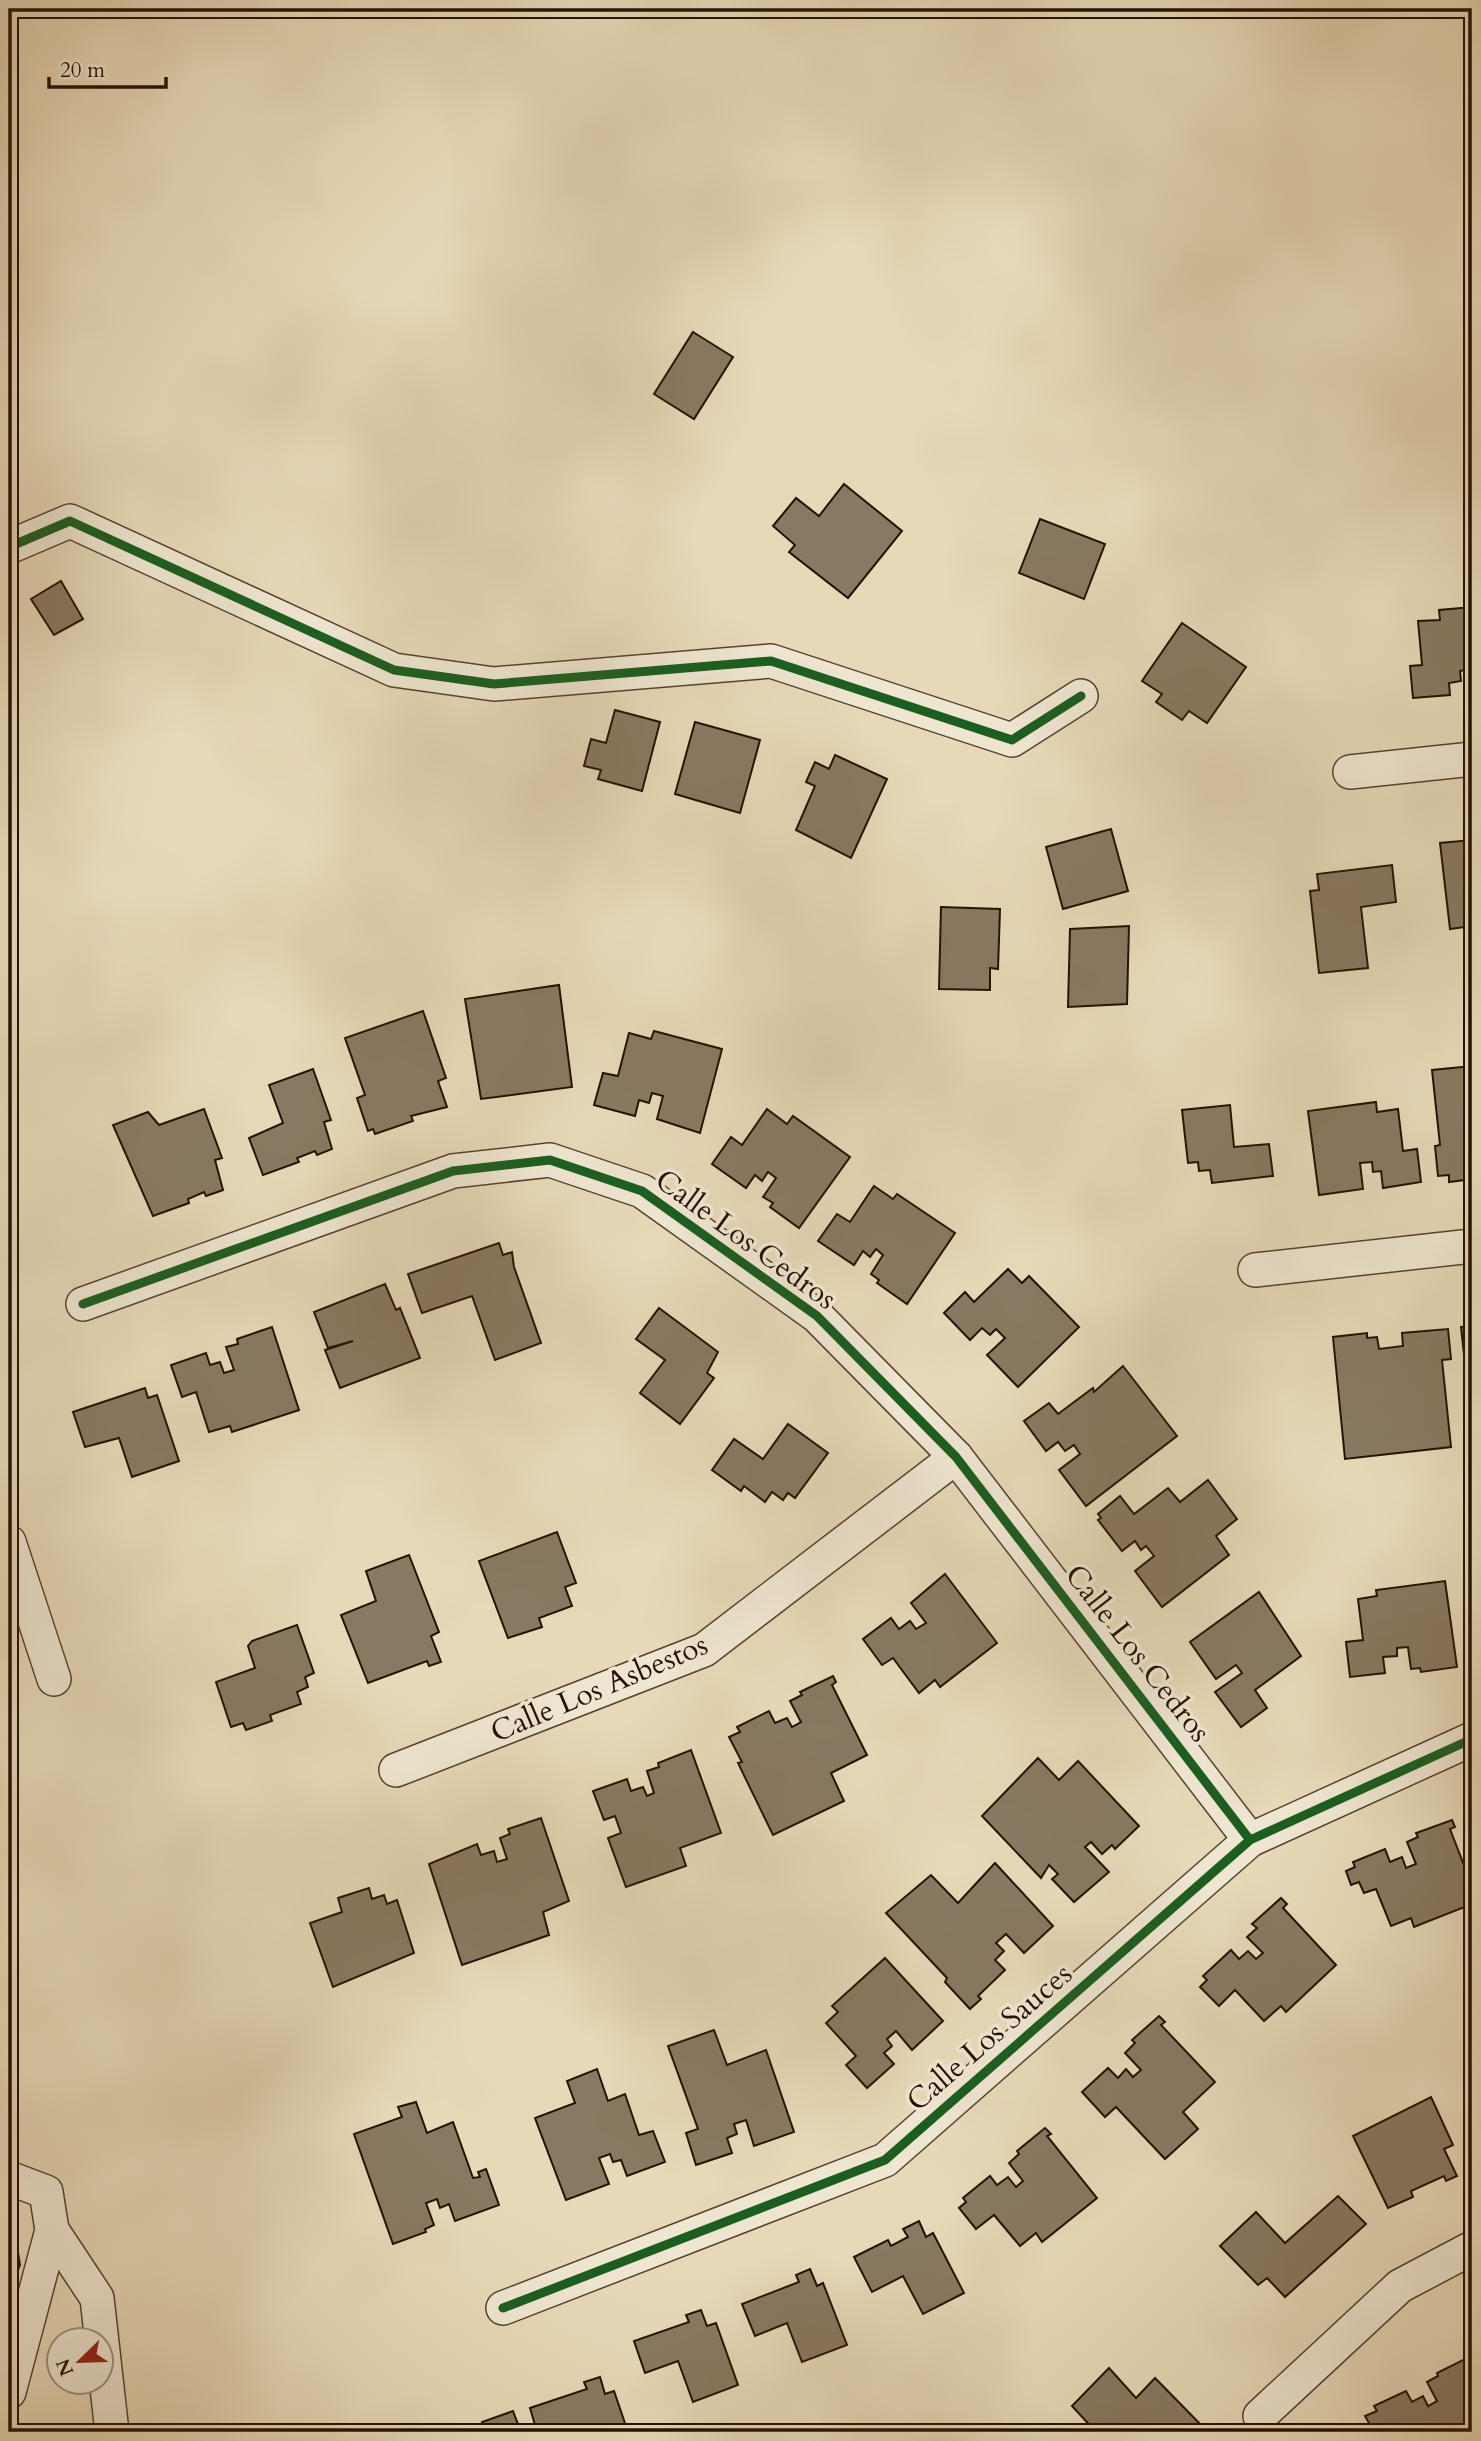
<svg xmlns="http://www.w3.org/2000/svg" width="1481" height="2441" font-family="Cardo,serif">
	<style>
		.building { fill: #897962; stroke: #241104; stroke-width: 2 }
		.lines { fill: none; stroke-linecap: round; stroke-linejoin: round }
		.minor-casing { stroke: #554331; stroke-width: 36 }
		.minor { stroke: #efe6d1; stroke-width: 33 }
		.cycleway-casing { stroke: #efe6d1; stroke-width: 13 }
		.cycleway { stroke: #1b5e20; stroke-width: 9 }
		.labels { text-anchor: middle; stroke-width: 7; stroke-linejoin: round; paint-order: stroke }
		.street-label { font-size: 30px; fill: #241104; stroke: #efe6d1 }
	</style>
	<rect width="100%" height="100%" fill="#e7d9b8"/>
	<filter id="stains"><feTurbulence type="fractalNoise" baseFrequency=".00286" numOctaves="4"/><feColorMatrix values="0 0 0 0 .2 0 0 0 0 .09 0 0 0 0 .02 0 0 0 .5 -.17"/></filter>
	<radialGradient id="worn" r=".72"><stop offset=".6" stop-color="#630" stop-opacity="0"/><stop offset="1" stop-color="#630" stop-opacity=".3"/></radialGradient>
	<g class="building">
		<polygon points="693,332 733,357 694,419 654,394"/>
		<polygon points="844,484 902,531 848,598 789,552 795,545 773,526 796,498 819,516"/>
		<polygon points="1040,519 1105,544 1084,599 1019,573"/>
		<polygon points="61,581 83,619 54,635 31,599"/>
		<polygon points="1472,607 1472,684 1471,669 1460,671 1461,681 1449,683 1450,695 1413,698 1410,666 1422,665 1418,621 1440,620 1439,610"/>
		<polygon points="1182,623 1246,667 1207,723 1189,711 1182,720 1156,702 1162,694 1142,681"/>
		<polygon points="615,710 660,722 642,791 598,779 601,770 584,766 591,739 606,743"/>
		<polygon points="695,722 760,740 740,813 675,794"/>
		<polygon points="835,755 887,779 851,858 796,830 815,786 806,782 815,762 829,769"/>
		<polygon points="1111,829 1128,891 1063,909 1046,847"/>
		<polygon points="1472,840 1472,926 1450,929 1440,843"/>
		<polygon points="1392,865 1396,902 1361,907 1368,968 1319,973 1310,891 1319,890 1317,874"/>
		<polygon points="941,907 1000,909 998,969 990,968 990,990 939,989"/>
		<polygon points="1129,926 1127,1004 1068,1007 1070,929"/>
		<polygon points="559,985 572,1087 481,1099 465,999"/>
		<polygon points="423,1011 446,1078 438,1081 447,1107 411,1116 413,1121 375,1134 373,1129 368,1131 357,1098 365,1095 345,1038"/>
		<polygon points="654,1031 722,1049 700,1133 657,1119 663,1096 652,1093 649,1103 639,1100 635,1116 594,1105 603,1073 618,1076 629,1033 651,1039"/>
		<polygon points="1472,1066 1472,1179 1449,1182 1449,1175 1438,1176 1435,1146 1440,1145 1432,1070"/>
		<polygon points="313,1069 331,1120 324,1122 332,1149 317,1155 315,1151 297,1158 299,1162 263,1175 249,1138 283,1123 269,1085"/>
		<polygon points="1376,1102 1377,1112 1398,1109 1403,1151 1417,1149 1421,1182 1383,1188 1381,1171 1373,1172 1372,1162 1360,1163 1363,1189 1319,1195 1308,1111"/>
		<polygon points="1230,1105 1234,1147 1269,1144 1273,1176 1212,1183 1210,1170 1199,1171 1198,1162 1188,1163 1182,1110"/>
		<polygon points="204,1109 222,1158 215,1160 223,1190 206,1196 204,1192 188,1199 189,1203 153,1216 113,1125 148,1112 159,1125"/>
		<polygon points="767,1109 787,1124 793,1116 850,1157 799,1228 770,1207 773,1203 763,1197 776,1178 768,1172 762,1181 755,1175 746,1188 712,1164 731,1137 742,1145"/>
		<polygon points="874,1186 893,1199 897,1194 955,1233 907,1304 877,1283 879,1280 871,1274 883,1255 876,1249 870,1257 863,1251 854,1265 818,1241 837,1214 850,1222"/>
		<polygon points="499,1243 503,1255 512,1252 514,1267 541,1343 495,1360 472,1296 422,1313 408,1274"/>
		<polygon points="1008,1269 1022,1283 1029,1276 1079,1327 1018,1387 987,1355 1005,1338 996,1329 990,1335 982,1328 970,1340 944,1313 965,1292 974,1302"/>
		<polygon points="385,1284 396,1310 400,1308 420,1358 340,1388 325,1350 353,1341 328,1348 314,1312"/>
		<polygon points="659,1308 718,1352 707,1373 714,1378 680,1424 640,1393 665,1360 636,1339"/>
		<polygon points="1472,1326 1472,1354 1464,1355 1461,1327"/>
		<polygon points="272,1327 299,1410 232,1432 230,1426 209,1432 196,1392 182,1397 171,1365 206,1353 210,1365 220,1362 224,1373 234,1370 226,1347 238,1344 237,1339"/>
		<polygon points="1448,1329 1451,1359 1442,1360 1451,1447 1345,1459 1333,1337 1367,1333 1367,1338 1377,1337 1379,1349 1403,1346 1402,1333"/>
		<polygon points="1123,1366 1177,1436 1086,1506 1059,1470 1080,1454 1074,1445 1065,1451 1058,1442 1046,1451 1024,1421 1049,1403 1058,1414 1093,1388 1094,1392"/>
		<polygon points="145,1388 148,1398 157,1395 179,1461 132,1477 119,1438 85,1447 73,1412"/>
		<polygon points="788,1424 828,1453 795,1498 788,1493 783,1500 772,1492 765,1502 744,1486 741,1491 712,1470 734,1439 763,1459"/>
		<polygon points="1208,1480 1237,1519 1216,1536 1229,1555 1162,1607 1135,1571 1154,1556 1146,1546 1141,1550 1135,1541 1122,1551 1098,1520 1101,1518 1098,1514 1120,1496 1134,1514 1168,1488 1180,1502"/>
		<polygon points="557,1532 576,1583 565,1587 572,1606 539,1618 542,1627 508,1638 479,1561"/>
		<polygon points="409,1555 439,1632 431,1636 441,1662 429,1666 427,1661 368,1683 341,1615 376,1601 366,1571"/>
		<polygon points="945,1574 997,1643 940,1687 935,1680 919,1693 893,1658 882,1665 863,1639 891,1618 899,1629 910,1621 916,1629 926,1623 911,1603"/>
		<polygon points="1445,1581 1457,1667 1421,1672 1420,1668 1411,1669 1408,1647 1397,1648 1397,1656 1383,1657 1385,1673 1350,1677 1346,1642 1363,1640 1358,1599 1377,1596 1376,1590"/>
		<polygon points="1259,1592 1301,1656 1255,1690 1267,1708 1241,1727 1215,1692 1242,1673 1236,1665 1216,1679 1190,1642"/>
		<polygon points="297,1625 314,1673 305,1677 308,1687 297,1692 301,1704 270,1715 272,1721 246,1730 243,1723 231,1727 216,1682 255,1668 248,1646 252,1641"/>
		<polygon points="833,1676 836,1682 832,1685 867,1755 831,1773 844,1801 773,1835 738,1763 742,1762 729,1737 740,1732 737,1727 769,1711 775,1723 787,1718 792,1727 801,1722 790,1701 802,1695 800,1692"/>
		<polygon points="691,1750 721,1833 680,1848 686,1866 626,1887 608,1838 621,1833 615,1816 604,1820 593,1791 627,1779 631,1791 643,1787 647,1796 654,1793 647,1771 659,1767 658,1763"/>
		<polygon points="1038,1758 1059,1780 1078,1761 1139,1826 1115,1849 1112,1845 1102,1854 1091,1842 1085,1847 1109,1872 1074,1902 1052,1879 1058,1874 1049,1865 1041,1878 982,1816"/>
		<polygon points="541,1818 569,1901 543,1912 549,1935 462,1965 429,1864 477,1844 481,1855 494,1851 497,1862 507,1859 500,1838 510,1834 508,1829"/>
		<polygon points="1452,1820 1455,1827 1450,1829 1472,1886 1472,1904 1414,1927 1411,1918 1391,1926 1376,1889 1364,1893 1359,1882 1351,1885 1346,1871 1355,1867 1353,1862 1385,1849 1390,1862 1402,1857 1406,1868 1416,1864 1407,1842 1418,1837 1416,1833"/>
		<polygon points="995,1863 1053,1926 1024,1953 1006,1934 996,1943 1004,1951 995,1960 1005,1970 978,1996 981,1999 970,2009 945,1982 947,1978 886,1913 931,1875 958,1903"/>
		<polygon points="369,1888 372,1899 384,1895 387,1904 397,1900 414,1953 333,1987 310,1923 342,1912 338,1898"/>
		<polygon points="1281,1898 1287,1904 1283,1908 1336,1965 1286,2012 1281,2006 1264,2021 1235,1990 1219,2006 1200,1987 1207,1980 1203,1976 1231,1950 1239,1959 1248,1951 1256,1959 1263,1953 1247,1937 1257,1928 1252,1924"/>
		<polygon points="885,1958 943,2021 912,2050 896,2031 887,2039 892,2046 884,2053 894,2064 867,2088 846,2065 856,2056 826,2023 838,2012 832,2006"/>
		<polygon points="1159,2016 1165,2022 1161,2025 1215,2082 1183,2112 1198,2129 1165,2159 1116,2107 1105,2117 1082,2092 1108,2068 1118,2078 1126,2069 1133,2077 1141,2070 1125,2053 1135,2043 1132,2040"/>
		<polygon points="714,2030 727,2065 766,2050 794,2132 754,2146 746,2120 734,2124 737,2134 727,2138 732,2153 696,2165 686,2133 698,2129 668,2046"/>
		<polygon points="597,2069 608,2101 625,2094 639,2135 653,2131 665,2162 627,2176 621,2160 613,2162 610,2154 599,2158 609,2184 566,2200 535,2118 575,2103 567,2081"/>
		<polygon points="1431,2097 1453,2145 1444,2149 1457,2176 1446,2181 1444,2176 1411,2191 1413,2197 1388,2208 1353,2136"/>
		<polygon points="416,2102 427,2133 453,2122 473,2178 480,2177 478,2172 486,2169 499,2205 455,2221 449,2204 440,2208 437,2199 426,2203 434,2225 425,2229 426,2232 393,2244 354,2134 402,2117 398,2107"/>
		<polygon points="1045,2128 1051,2134 1047,2136 1097,2198 1042,2242 1036,2233 1020,2246 994,2215 976,2229 959,2208 966,2202 963,2198 990,2176 997,2185 1008,2177 1016,2187 1023,2181 1009,2163 1019,2154 1017,2151"/>
		<polygon points="1338,2196 1366,2224 1285,2297 1267,2278 1258,2285 1220,2246 1256,2212 1285,2243"/>
		<polygon points="10,2202 20,2265 14,2280 16,2287 9,2288"/>
		<polygon points="919,2221 926,2237 933,2233 964,2293 923,2314 903,2276 872,2292 854,2257 888,2240 891,2246 908,2237 903,2229"/>
		<polygon points="810,2269 817,2286 823,2283 847,2345 802,2362 787,2323 755,2336 742,2304 799,2282 796,2275"/>
		<polygon points="701,2310 707,2326 716,2323 738,2385 693,2402 678,2361 645,2373 634,2341 689,2322 686,2315"/>
		<polygon points="1467,2358 1472,2369 1472,2432 1400,2432 1398,2429 1374,2432 1365,2416 1377,2411 1374,2406 1406,2391 1412,2402 1423,2396 1428,2406 1437,2401 1427,2382 1438,2376 1437,2373"/>
		<polygon points="1109,2368 1136,2398 1155,2378 1208,2432 1096,2432 1072,2406"/>
		<polygon points="600,2377 605,2394 614,2391 628,2432 537,2432 530,2408 587,2389 584,2382"/>
		<polygon points="513,2411 521,2432 486,2432 482,2422"/>
	</g>
	<g class="lines">
		<g class="minor-casing">
			<g id="minor">
				<polyline points="9,547 70,521 394,670 494,684 771,661 1012,740 1081,696"/>
				<polyline points="1350,772 1472,759"/>
				<polyline points="1255,1270 1472,1246"/>
				<polyline points="83,1304 453,1171 550,1160 642,1191 817,1316 956,1457 1250,1840"/>
				<polyline points="9,1542 54,1679"/>
				<polyline points="396,1770 704,1650 956,1457"/>
				<polyline points="9,2178 46,2192 52,2230 9,2392"/>
				<polyline points="52,2230 97,2298 112,2432"/>
				<polyline points="503,2308 885,2160 1250,1840 1472,1739"/>
				<polyline points="1260,2416 1400,2286 1472,2248"/>
			</g>
		</g>
		<use href="#minor" class="minor"/>
		<g class="cycleway-casing">
			<g id="cycleway">
				<polyline points="9,547 70,521 394,670 494,684 771,661 1012,740 1081,696"/>
				<polyline points="83,1304 453,1171 550,1160 642,1191 817,1316 956,1457 1250,1840"/>
				<polyline points="503,2308 885,2160 1250,1840 1472,1739"/>
			</g>
		</g>
		<use href="#cycleway" class="cycleway"/>
	</g>
	<g class="labels">
		<g class="street-label">
			<text transform="translate(746 1239) rotate(36)" y="10">Calle Los Cedros</text>
			<text transform="translate(1138 1653) rotate(52)" y="10">Calle Los Cedros</text>
			<text transform="translate(599 1688) rotate(-23)" y="10">Calle Los Asbestos</text>
			<text transform="translate(989 2037) rotate(-41)" y="10">Calle Los Sauces</text>
		</g>
	</g>
	<rect width="1481" height="2441" fill="none" stroke="#e7d9b8" stroke-width="35"/>
	<rect x="10" y="10" width="1460" height="2420" fill="none" stroke="#241104" stroke-width="3.5"/>
	<rect x="18" y="18" width="1446" height="2406" fill="none" stroke="#241104" stroke-width="2"/>
	<g transform="translate(80 2361) rotate(247)"><circle r="33" fill="#efe6d1" stroke="#9e917f" stroke-width="2"/>
	<path d="M0-5L12 26L0 18L-12 26Z" fill="#8f2418"/>
	<text y="-10" font-size="19" font-weight="bold" text-anchor="middle" fill="#241104">N</text>
	</g>
	<path d="M49 77v10h117v-10" fill="none" stroke="#241104" stroke-width="3.5"/>
	<text x="60" y="77" font-size="21" fill="#241104" stroke="#efe6d1" stroke-width="5" paint-order="stroke">20 m</text>
	<rect width="100%" height="100%" filter="url(#stains)"/>
	<rect width="100%" height="100%" fill="url(#worn)"/>
</svg>
